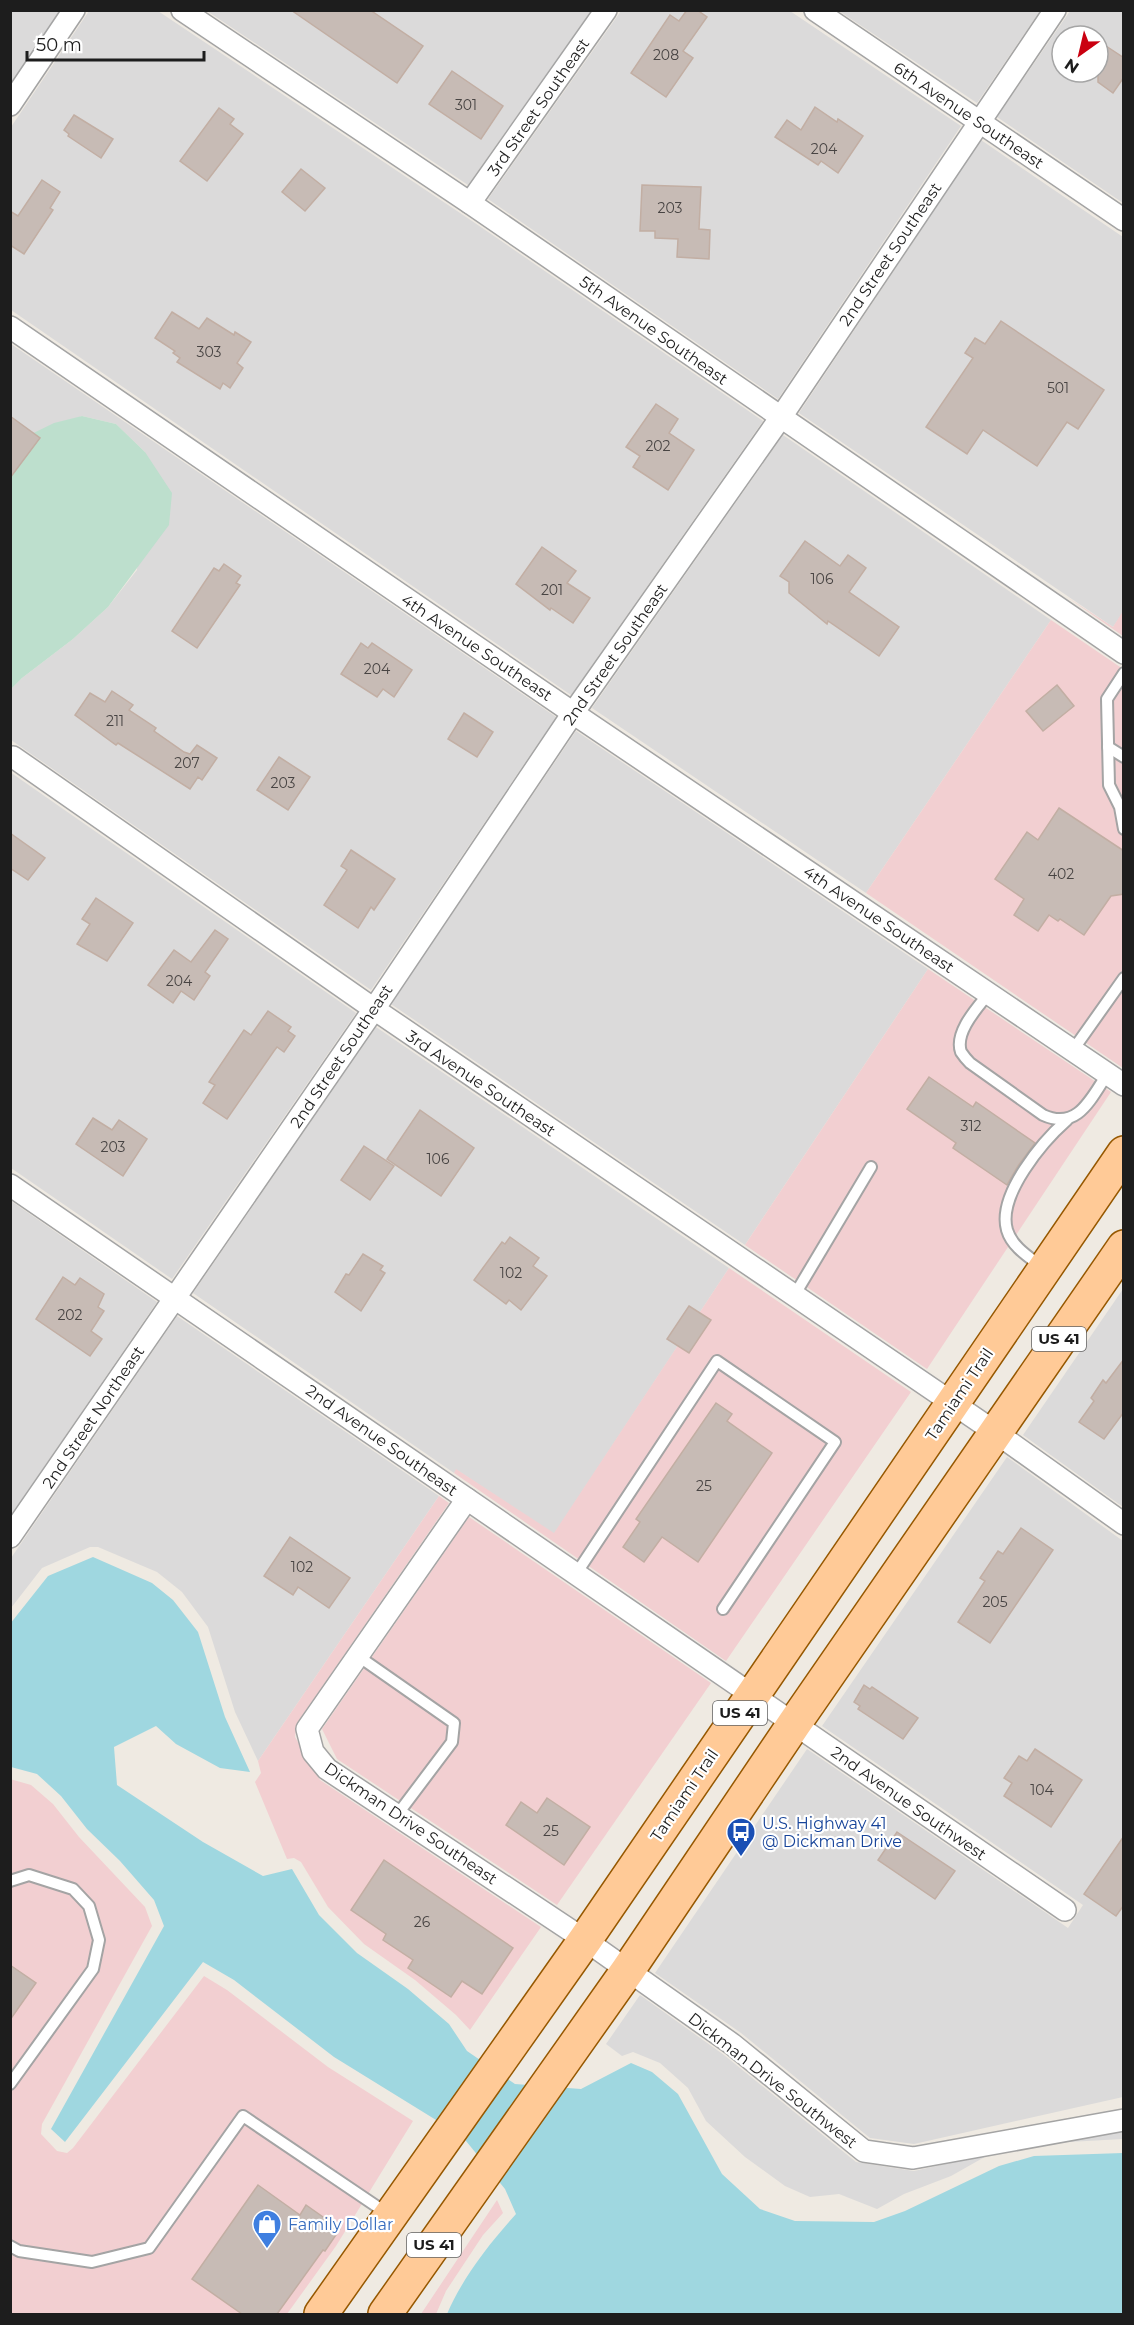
<svg xmlns="http://www.w3.org/2000/svg" width="1134" height="2325" font-family="Montserrat,sans-serif">
	<style>
		.residential { fill: #dbdada; fill-rule: evenodd }
		.commercial { fill: #f2cfd1 }
		.wetland { fill: #bddfcd }
		.water { fill: #9fd7e0 }
		.building { fill: #c7bbb5; stroke: #c2aea3; stroke-width: 1.5 }
		.lines { fill: none; stroke-linecap: round; stroke-linejoin: round }
		.service-casing { stroke: #a4a4a4; stroke-width: 14 }
		.minor-casing { stroke: #a4a4a4; stroke-width: 24 }
		.primary-casing { stroke: #965800; stroke-width: 36 }
		.service { stroke: #fff; stroke-width: 10 }
		.minor { stroke: #fff; stroke-width: 21 }
		.primary { stroke: #ffca97; stroke-width: 33 }
		.labels { text-anchor: middle; stroke-width: 4.5; stroke-linejoin: round; paint-order: stroke }
		.number-label { font-size: 14px; fill: #484443 }
		.shield { fill: #fff; stroke: #616161; stroke-width: 1.5 }
		.shield-label { font-size: 15px; font-weight: bold; fill: #1d1d1d }
		.street-label { font-size: 16px; fill: #1d1d1d; stroke: #fff }
		.transit-label { font-size: 16px; fill: #164399; stroke: #fff; text-anchor: start }
		.shop-label { font-size: 16px; fill: #366cbe; stroke: #fff; text-anchor: start }
	</style>
	<rect width="100%" height="100%" fill="#efeae2"/>
	<g class="residential">
		<polygon points="11,10 60,11 11,83 10,11"/>
		<polygon points="89,11 158,11 472,221 763,421 571,695 11,310 11,127"/>
		<polygon points="207,11 591,11 468,185"/>
		<polygon points="621,11 790,11 961,126 778,399 488,199"/>
		<polygon points="839,11 1040,10 1040,11 977,103"/>
		<path d="M1070 11H1123V203L997 117ZM1062 36H1098V72H1062Z"/>
		<polygon points="981,140 1123,237 1124,611 1113,627 799,413"/>
		<polygon points="11,344 556,717 371,990 11,740 11,689 22,678 73,639 108,607 137,570 145,452 116,424 82,416 11,444"/>
		<polygon points="783,435 1051,620 866,893 592,708"/>
		<polygon points="576,731 928,969 745,1245 391,1004"/>
		<polygon points="10,772 356,1013 172,1279 11,1168"/>
		<polygon points="376,1027 729,1268 554,1534 457,1470 454,1473 193,1293"/>
		<polygon points="11,1201 157,1302 11,1515"/>
		<polygon points="1123,1289 1123,1507 1023,1435"/>
		<polygon points="177,1316 439,1496 258,1761 235,1712 208,1627 182,1592 157,1572 98,1547 90,1547 42,1568 11,1608 11,1558"/>
		<polygon points="1007,1457 1123,1541 1123,2097 914,2144 870,2138 741,2033 655,1973 807,1749 1068,1928 1083,1905 822,1726"/>
		<polygon points="640,1995 724,2055 856,2162 914,2171 990,2154 951,2176 904,2194 877,2209 839,2194 810,2197 785,2186 745,2157 706,2121 688,2088 660,2063 633,2052 622,2056 606,2044"/>
		<polygon points="1123,2124 1123,2139 1032,2144"/>
	</g>
	<g class="commercial">
		<polygon points="1067,597 1113,627 1123,611 1123,636"/>
		<polygon points="1051,620 1123,669 1123,1068 866,893"/>
		<polygon points="928,969 1111,1092 927,1369 745,1245"/>
		<polygon points="729,1268 911,1392 726,1661 454,1473 456,1469 554,1533"/>
		<polygon points="439,1496 449,1503 297,1723 295,1737 320,1780 541,1927 470,2030 456,2015 415,1980 364,1944 328,1907 301,1862 294,1858 287,1859 255,1782 261,1773 258,1761"/>
		<polygon points="469,1517 711,1683 557,1905 337,1759 322,1729"/>
		<polygon points="10,1779 31,1785 53,1804 79,1837 145,1907 152,1926 42,2124 41,2134 57,2151 67,2153 73,2148 204,1976 227,1990 328,2067 413,2121 336,2246 287,2314 11,2314"/>
		<polygon points="497,2200 503,2213 483,2235 446,2291 436,2314 421,2314"/>
	</g>
	<polygon class="wetland" points="82,416 116,424 145,452 172,493 169,525 108,607 73,639 22,678 11,689 11,444 54,423"/>
	<path class="water" d="M93 1557 152 1583 173 1600 198 1632 225 1717 250 1772 220 1768 176 1744 156 1726 114 1747 117 1785 203 1842 263 1876 292 1869 319 1915 357 1953 408 1989 449 2024 467 2051 515 2084 581 2089 631 2063 652 2072 678 2094 722 2174 760 2209 795 2221 874 2222 905 2211 999 2166 1034 2156 1123 2153V2314H447C463 2277 489 2244 516 2214L505 2189 462 2136 334 2057 234 1980 203 1962 65 2142 51 2129 164 1926 154 1900 120 1861 87 1829 61 1796 37 1774 11 1767 10 1624 48 1576Z"/>
	<g class="building">
		<polygon points="291,10 370,10 423,46 397,83"/>
		<polygon points="687,10 697,10 707,17 683,51 693,58 666,97 631,73 670,15 679,21"/>
		<polygon points="1106,46 1124,58 1124,77 1113,93 1098,82 1098,58"/>
		<polygon points="452,71 503,106 481,139 429,104"/>
		<polygon points="815,107 837,122 838,119 863,136 838,173 821,161 818,165 775,137 787,120 801,130"/>
		<polygon points="219,108 234,119 230,124 243,134 207,181 180,161"/>
		<polygon points="74,115 113,139 101,158 68,136 69,134 64,130"/>
		<polygon points="301,169 325,188 305,211 282,192"/>
		<polygon points="42,180 60,192 50,208 53,210 24,254 10,245 10,211 18,216"/>
		<polygon points="642,185 701,187 699,229 710,230 709,259 677,257 678,239 655,238 655,231 640,231"/>
		<polygon points="172,312 199,329 207,318 234,335 235,332 251,342 237,363 243,368 230,388 223,383 220,389 177,362 180,358 173,353 175,351 155,338"/>
		<polygon points="1001,321 1104,390 1078,429 1067,422 1037,466 983,430 967,454 926,427 973,358 965,353 975,338 985,344"/>
		<polygon points="656,404 678,419 669,433 694,450 668,490 633,467 640,456 626,447"/>
		<polygon points="10,416 40,438 10,478"/>
		<polygon points="805,541 840,566 848,555 866,568 849,592 899,627 879,656 828,621 827,624 789,593 789,582 780,576"/>
		<polygon points="542,547 576,571 567,583 590,598 573,623 551,608 550,610 516,584"/>
		<polygon points="224,564 241,576 236,583 240,585 197,648 172,631 214,568 219,571"/>
		<polygon points="361,643 368,648 372,643 412,670 394,697 383,689 377,697 341,674"/>
		<polygon points="1057,685 1074,706 1043,731 1026,711"/>
		<polygon points="112,691 133,705 129,710 156,728 154,731 184,752 190,754 197,745 217,758 202,780 198,777 190,789 118,743 116,745 75,715 90,693 105,702"/>
		<polygon points="464,713 493,732 477,757 448,739"/>
		<polygon points="279,757 310,777 288,810 257,790"/>
		<polygon points="1059,808 1124,851 1124,894 1111,896 1084,935 1060,919 1058,921 1049,915 1038,931 1014,915 1024,899 995,879 1027,832 1038,840"/>
		<polygon points="10,833 45,858 28,880 10,868"/>
		<polygon points="351,850 395,879 374,910 371,907 358,928 324,905 347,870 341,866"/>
		<polygon points="96,898 133,923 107,961 77,944 90,924 82,919"/>
		<polygon points="215,930 228,939 205,972 210,976 194,1000 181,991 173,1003 148,985 174,950 191,962"/>
		<polygon points="268,1011 291,1027 288,1031 295,1036 284,1052 277,1047 274,1051 227,1119 203,1103 215,1085 209,1082 244,1030 251,1035"/>
		<polygon points="929,1077 973,1107 976,1102 1035,1143 1018,1166 1007,1185 953,1148 956,1143 907,1109"/>
		<polygon points="420,1110 474,1148 441,1196 387,1159"/>
		<polygon points="93,1118 112,1130 119,1120 147,1139 123,1176 76,1144"/>
		<polygon points="364,1146 394,1166 370,1200 341,1180"/>
		<polygon points="510,1237 539,1258 533,1266 547,1276 521,1310 509,1300 506,1304 474,1280 502,1242 505,1244"/>
		<polygon points="363,1254 383,1266 380,1270 385,1273 361,1311 335,1292 346,1274 349,1275"/>
		<polygon points="63,1277 75,1285 80,1278 104,1294 98,1307 104,1311 91,1331 102,1339 90,1356 36,1319"/>
		<polygon points="689,1306 711,1320 689,1353 667,1339"/>
		<polygon points="1124,1359 1124,1412 1104,1439 1079,1422 1094,1401 1091,1398 1103,1380 1106,1383"/>
		<polygon points="716,1403 732,1414 727,1421 772,1453 698,1562 662,1537 644,1562 623,1547 640,1522 636,1519"/>
		<polygon points="1021,1528 1053,1550 990,1643 958,1622 985,1581 980,1578 998,1551 1003,1554"/>
		<polygon points="290,1537 350,1578 329,1608 298,1587 293,1595 264,1576"/>
		<polygon points="864,1685 870,1689 872,1687 918,1718 903,1739 858,1709 860,1706 854,1702"/>
		<polygon points="1035,1749 1082,1780 1051,1827 1004,1796 1012,1783 1004,1778 1019,1756 1027,1761"/>
		<polygon points="547,1798 590,1827 564,1865 506,1825 521,1802 537,1813"/>
		<polygon points="897,1832 955,1871 935,1899 878,1860"/>
		<polygon points="1124,1836 1124,1905 1116,1916 1084,1894"/>
		<polygon points="384,1860 513,1948 482,1994 462,1981 451,1997 408,1968 413,1960 383,1940 386,1934 351,1910"/>
		<polygon points="10,1965 36,1983 10,2020"/>
		<polygon points="258,2185 300,2215 306,2205 340,2229 325,2251 323,2250 277,2314 242,2314 192,2279"/>
	</g>
	<g class="lines">
		<g class="service-casing">
			<g id="service">
				<polyline points="1124,673 1107,699 1109,785 1120,807 1124,829"/>
				<polyline points="1108,747 1124,757"/>
				<path d="M989 993C978 1007 954 1032 961 1052 963 1055 967 1060 970 1063L1043 1115C1078 1131 1091 1098 1108 1073"/>
				<polyline points="1073,1050 1124,978"/>
				<path d="M1042 1267C1029 1257 1012 1247 1007 1230 997 1195 1043 1141 1067 1120"/>
				<polyline points="794,1296 871,1167"/>
				<polyline points="576,1574 717,1361 835,1442 723,1609"/>
				<polyline points="358,1656 454,1723 452,1742 397,1815"/>
				<polyline points="10,1881 29,1875 73,1889 89,1906 99,1940 93,1969 10,2084"/>
				<polyline points="10,2246 19,2251 92,2262 149,2248 243,2116 388,2214"/>
			</g>
		</g>
		<g class="minor-casing">
			<g id="minor">
				<polyline points="182,10 470,203 1124,653"/>
				<polyline points="815,10 1124,220"/>
				<polyline points="10,105 74,10"/>
				<polyline points="470,203 606,10"/>
				<polyline points="10,327 573,713 1124,1085"/>
				<polyline points="13,757 374,1009 995,1432 1124,1524"/>
				<polyline points="10,1185 1065,1910"/>
				<polyline points="467,1499 307,1729 313,1752 327,1769 585,1940 732,2044 864,2151 913,2158 1124,2120"/>
				<polyline points="10,1537 374,1009 573,713 781,417 1055,10"/>
			</g>
		</g>
		<g class="primary-casing">
			<g id="primary">
				<polyline points="321,2314 585,1940 1124,1153"/>
				<polyline points="385,2314 628,1970 794,1724 1124,1247"/>
			</g>
		</g>
		<use href="#service" class="service"/>
		<use href="#minor" class="minor"/>
		<use href="#primary" class="primary"/>
	</g>
	<defs>
		<g id="bus-pin" transform="scale(1.5)"><path d="M0 17L-7.5 6A9.5 9.5 0 1 1 7.5 6Z" fill="#1a4fb4" stroke="#fff"/><path d="M-5-6H5V4H4V6H2V4H-2V6H-4V4H-5ZM-3.5-4V0h7V-4ZM-3.5 1.2v1.5H-2V1.2ZM2 1.2v1.5H3.5V1.2Z" fill="#fff"/></g>
		<g id="shop-pin" transform="scale(1.5)"><path d="M0 17L-7.5 6A9.5 9.5 0 1 1 7.5 6Z" fill="#3f7fe0" stroke="#fff"/><path d="M-5-2.5h2.3a2.7 3.5 0 0 1 5.4 0H5L5.5 6h-11ZM-1.5-2.5h3a1.5 2.3 0 0 0-3 0Z" fill="#fff"/></g>
	</defs>
	<g fill-rule="evenodd">
		<use href="#bus-pin" x="741" y="1832"/>
		<use href="#shop-pin" x="267" y="2224"/>
	</g>
	<g class="labels">
		<g class="number-label">
			<text x="666" y="60">208</text>
			<text x="466" y="110">301</text>
			<text x="824" y="154">204</text>
			<text x="670" y="213">203</text>
			<text x="209" y="357">303</text>
			<text x="1058" y="393">501</text>
			<text x="658" y="451">202</text>
			<text x="822" y="584">106</text>
			<text x="552" y="595">201</text>
			<text x="377" y="674">204</text>
			<text x="115" y="726">211</text>
			<text x="187" y="768">207</text>
			<text x="283" y="788">203</text>
			<text x="1061" y="879">402</text>
			<text x="179" y="986">204</text>
			<text x="971" y="1131">312</text>
			<text x="113" y="1152">203</text>
			<text x="438" y="1164">106</text>
			<text x="511" y="1278">102</text>
			<text x="70" y="1320">202</text>
			<text x="704" y="1491">25</text>
			<text x="302" y="1572">102</text>
			<text x="995" y="1607">205</text>
			<text x="1042" y="1795">104</text>
			<text x="551" y="1836">25</text>
			<text x="422" y="1927">26</text>
		</g>
		<g class="shield">
			<rect x="1032" y="1327" width="54" height="24" rx="4.5"/>
			<rect x="713" y="1701" width="54" height="24" rx="4.5"/>
			<rect x="407" y="2233" width="54" height="24" rx="4.5"/>
		</g>
		<g class="shield-label">
			<text x="1059" y="1344">US 41</text>
			<text x="740" y="1718">US 41</text>
			<text x="434" y="2250">US 41</text>
		</g>
		<g class="street-label">
			<text transform="translate(538 107) rotate(-55)" y="6">3rd Street Southeast</text>
			<text transform="translate(969 115) rotate(34)" y="6">6th Avenue Southeast</text>
			<text transform="translate(890 254) rotate(-56)" y="6">2nd Street Southeast</text>
			<text transform="translate(654 330) rotate(35)" y="6">5th Avenue Southeast</text>
			<text transform="translate(477 647) rotate(34)" y="6">4th Avenue Southeast</text>
			<text transform="translate(615 654) rotate(-55)" y="6">2nd Street Southeast</text>
			<text transform="translate(879 919) rotate(34)" y="6">4th Avenue Southeast</text>
			<text transform="translate(341 1056) rotate(-56)" y="6">2nd Street Southeast</text>
			<text transform="translate(481 1083) rotate(34)" y="6">3rd Avenue Southeast</text>
			<text transform="translate(959 1394) rotate(-56)" y="6">Tamiami Trail</text>
			<text transform="translate(93 1417) rotate(-56)" y="6">2nd Street Northeast</text>
			<text transform="translate(382 1440) rotate(35)" y="6">2nd Avenue Southeast</text>
			<text transform="translate(684 1795) rotate(-56)" y="6">Tamiami Trail</text>
			<text transform="translate(909 1803) rotate(35)" y="6">2nd Avenue Southwest</text>
			<text transform="translate(411 1823) rotate(34)" y="6">Dickman Drive Southeast</text>
			<text transform="translate(773 2080) rotate(38)" y="6">Dickman Drive Southwest</text>
		</g>
		<g class="transit-label">
			<text x="762" y="1829">U.S. Highway 41<tspan x="762" dy="18">@ Dickman Drive</tspan></text>
		</g>
		<g class="shop-label">
			<text x="288" y="2230">Family Dollar</text>
		</g>
	</g>
	<rect width="1134" height="2325" fill="none" stroke="#1d1d1d" stroke-width="24"/>
	<g transform="translate(1080 54) rotate(214)"><circle r="28" fill="#ffffff" stroke="#a5a5a5" stroke-width="1.5"/>
	<path d="M0-4.5L10 22L0 15L-10 22Z" fill="#ca0010"/>
	<text y="-9" font-size="16" font-weight="bold" text-anchor="middle" fill="#1d1d1d">N</text>
	</g>
	<path d="M27 51v9h177v-9" fill="none" stroke="#1d1d1d" stroke-width="3"/>
	<text x="36" y="51" font-size="18" fill="#1d1d1d" stroke="#ffffff" stroke-width="4.5" paint-order="stroke">50 m</text>
</svg>
